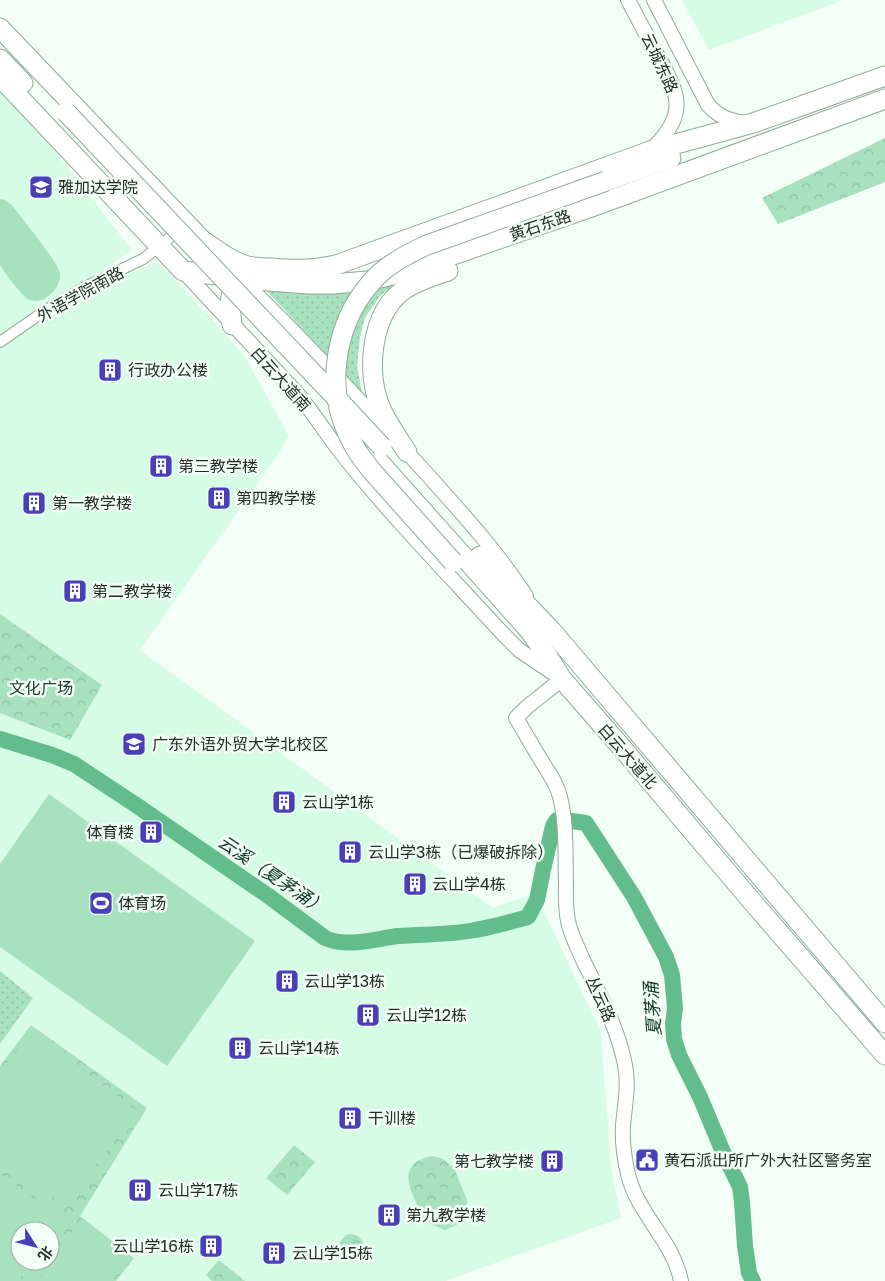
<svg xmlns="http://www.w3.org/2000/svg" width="885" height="1281" font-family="'Golos Text','Noto Sans SC',sans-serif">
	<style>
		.built { fill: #d7fce5; fill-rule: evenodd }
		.grass { fill: url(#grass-dots) }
		.forest { fill: url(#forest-crowns); fill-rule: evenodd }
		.pitch { fill: #a7e1be }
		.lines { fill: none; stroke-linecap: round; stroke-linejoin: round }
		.river { stroke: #63bc8b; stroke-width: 16 }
		.street-casing { stroke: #8eaa98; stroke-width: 12 }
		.secondary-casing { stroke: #8eaa98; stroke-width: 16 }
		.highway-casing { stroke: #8eaa98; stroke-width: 21 }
		.street { stroke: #fff; stroke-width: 10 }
		.secondary { stroke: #fff; stroke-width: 14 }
		.highway { stroke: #fff; stroke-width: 19 }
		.highway-bridge-casing { stroke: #8eaa98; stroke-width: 21; stroke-linecap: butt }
		.highway-bridge { stroke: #fff; stroke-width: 19 }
		.labels { text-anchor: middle; stroke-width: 5; stroke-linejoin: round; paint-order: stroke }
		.street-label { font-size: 16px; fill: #232e27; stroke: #f3fef7 }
		.poi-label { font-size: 16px; fill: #232e27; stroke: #f3fef7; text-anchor: start }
		.park-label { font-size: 16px; fill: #1a402c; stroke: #f3fef7 }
		.water-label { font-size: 18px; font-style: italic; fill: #133926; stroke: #f3fef7 }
	</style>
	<defs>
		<pattern id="grass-dots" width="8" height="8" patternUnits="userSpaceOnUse" patternTransform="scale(1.25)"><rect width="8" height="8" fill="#a7e1be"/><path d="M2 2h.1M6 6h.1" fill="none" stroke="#8fc1a3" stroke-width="1.8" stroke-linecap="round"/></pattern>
		<pattern id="forest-crowns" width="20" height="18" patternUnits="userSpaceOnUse" patternTransform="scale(1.25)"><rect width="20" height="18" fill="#a7e1be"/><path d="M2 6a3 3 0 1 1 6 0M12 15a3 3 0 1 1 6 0" fill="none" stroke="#8fc1a3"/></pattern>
	</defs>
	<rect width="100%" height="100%" fill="#f3fef7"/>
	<g class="built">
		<polygon points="682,0 843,0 709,50"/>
		<path d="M0 92 12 101 34 124 132 250 38 315 156 262 174 278 244 355 289 436 277 456 140 650 493 908 533 894 537 900 552 928 562 950 601 1032 611 1167 621 1218 445 1281H0ZM20 1231H50V1261H20Z"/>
	</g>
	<g class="grass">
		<polygon points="404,276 379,297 365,318 360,337 357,366 362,393 266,290 328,294 355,291"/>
		<polygon points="0,971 33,998 0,1044"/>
	</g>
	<g class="forest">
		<polygon points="885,138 885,182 778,224 762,198"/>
		<polygon points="0,614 102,685 70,740 0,713"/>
		<path d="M31 1025 147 1108 80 1216 134 1258 116 1281H0V1066ZM20 1231H50V1261H20Z"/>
		<polygon points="294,1145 315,1162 287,1195 266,1178"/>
		<path d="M433 1156 443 1159 454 1168 467 1200 466 1212 463 1220 456 1225 445 1230C437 1227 430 1224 424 1218 420 1213 417 1205 415 1200 404 1176 405 1161 433 1156Z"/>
		<path d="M350 1234C359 1234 362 1240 365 1247 358 1257 348 1255 340 1248V1242L346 1235Z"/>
		<polygon points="219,1260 245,1281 212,1281 206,1275"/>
	</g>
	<g class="pitch">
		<path d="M0 199 5 200 12 205C20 216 58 262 60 273 62 288 42 307 28 299 23 297 1 269 0 264 0 258 0 250 0 245 0 229 0 214 0 199Z"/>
		<polygon points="49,794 255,941 167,1066 0,947 0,864"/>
		<polygon points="31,1032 136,1110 66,1206 0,1160 0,1073"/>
		<polygon points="0,1174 63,1219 50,1237 50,1231 20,1231 20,1261 33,1261 18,1281 0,1281"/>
		<polygon points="82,1218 130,1257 112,1281 37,1281 51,1263"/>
	</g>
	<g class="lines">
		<path class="river" d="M0 739 52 755 74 764 136 805 267 895 325 938C348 948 374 939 398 936 423 934 450 935 475 930 493 927 510 922 528 917L537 900 543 870 553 826 557 820 572 821 586 823 634 897 666 957 672 975 675 1008 673 1024 674 1039 679 1055 700 1097 723 1152 740 1187 742 1202 745 1246 749 1273 753 1281"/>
		<g class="street-casing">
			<polyline id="street" points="0,342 46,310 85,287 143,259 160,246 180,229"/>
		</g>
		<g class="secondary-casing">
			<g id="secondary">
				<path d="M628 0C637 17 646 34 655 51 678 92 690 112 652 149"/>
				<path d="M654 0 708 105C719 117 731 122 748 123"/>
				<path d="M183 271 296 392C314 413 328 437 346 459 395 520 450 576 503 634L519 650 562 679 527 707 516 718C525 732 532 746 541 760 549 774 556 781 560 797 567 824 565 855 566 883 566 897 565 912 569 925 572 937 578 948 583 960 599 993 618 1028 625 1065 629 1085 625 1105 623 1125 622 1141 624 1157 628 1174 637 1214 673 1240 681 1281"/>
				<path d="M238 276C302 339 365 405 425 472 460 511 497 551 526 596"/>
			</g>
		</g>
		<g class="highway-casing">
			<g id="highway">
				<path d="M0 28 202 240C215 249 227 259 242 264 251 268 261 268 270 268 295 270 311 270 336 265L650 151 753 123 885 76"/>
				<polyline points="0,59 23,83"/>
				<polyline points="0,77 183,271 268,281 309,284 333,284 367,281 401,273 597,205 885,99"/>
				<polyline points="606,181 671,158"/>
				<path d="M232 325C230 308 227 289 242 277"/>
				<path d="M407 452C398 438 388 424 381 409 366 374 370 316 402 291 416 281 433 276 448 271"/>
				<polyline points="373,455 528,629 547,655 562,679 623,749 750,899 885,1055"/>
				<polyline points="480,556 551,630 885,1023"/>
			</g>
		</g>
		<use href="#street" class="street"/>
		<use href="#secondary" class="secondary"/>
		<use href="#highway" class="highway"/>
		<g class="highway-bridge-casing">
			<g id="highway-bridge">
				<polyline points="66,112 343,405 382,447"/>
				<path d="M453 562 371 470C363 460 355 450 350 438 323 385 336 317 378 275 392 262 409 253 427 245L606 181"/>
			</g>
		</g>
		<use href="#highway-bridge" class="highway-bridge"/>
	</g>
	<defs>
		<g id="university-square" transform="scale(1.25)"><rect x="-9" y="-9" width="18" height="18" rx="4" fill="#493fb6" stroke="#f3fef7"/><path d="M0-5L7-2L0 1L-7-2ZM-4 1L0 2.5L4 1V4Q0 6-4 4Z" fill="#fff"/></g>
		<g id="building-square" transform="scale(1.25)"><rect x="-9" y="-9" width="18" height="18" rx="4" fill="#493fb6" stroke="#f3fef7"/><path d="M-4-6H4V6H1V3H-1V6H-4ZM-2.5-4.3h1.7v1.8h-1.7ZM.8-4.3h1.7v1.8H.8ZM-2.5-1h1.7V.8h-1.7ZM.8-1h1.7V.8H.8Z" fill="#fff"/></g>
		<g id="stadium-square" transform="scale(1.25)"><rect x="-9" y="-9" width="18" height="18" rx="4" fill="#493fb6" stroke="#f3fef7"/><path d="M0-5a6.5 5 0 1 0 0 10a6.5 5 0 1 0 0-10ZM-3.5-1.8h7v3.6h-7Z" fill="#fff"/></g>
		<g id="civic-square" transform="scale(1.25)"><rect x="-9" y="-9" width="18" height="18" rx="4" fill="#493fb6" stroke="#f3fef7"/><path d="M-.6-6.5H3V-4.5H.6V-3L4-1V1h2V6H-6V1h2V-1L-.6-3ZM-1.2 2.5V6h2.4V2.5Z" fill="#fff"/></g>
	</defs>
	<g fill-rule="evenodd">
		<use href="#university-square" x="41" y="187"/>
		<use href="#building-square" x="110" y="370"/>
		<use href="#building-square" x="161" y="466"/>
		<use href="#building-square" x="219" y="498"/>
		<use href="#building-square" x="34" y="503"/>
		<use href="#building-square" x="75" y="591"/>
		<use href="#university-square" x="134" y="744"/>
		<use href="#building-square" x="284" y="802"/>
		<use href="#building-square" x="151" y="832"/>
		<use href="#building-square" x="350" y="852"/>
		<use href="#building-square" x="415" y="884"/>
		<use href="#stadium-square" x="101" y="903"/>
		<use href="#building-square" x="287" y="981"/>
		<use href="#building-square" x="368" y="1015"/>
		<use href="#building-square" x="240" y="1048"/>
		<use href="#building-square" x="350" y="1118"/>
		<use href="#civic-square" x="647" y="1160"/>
		<use href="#building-square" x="552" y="1161"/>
		<use href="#building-square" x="140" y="1190"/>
		<use href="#building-square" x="389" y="1215"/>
		<use href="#building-square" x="211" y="1246"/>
		<use href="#building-square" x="274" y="1253"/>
	</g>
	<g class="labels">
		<g class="street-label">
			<text transform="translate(660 63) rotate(65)" y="6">云城东路</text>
			<text transform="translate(540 225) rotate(-19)" y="6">黄石东路</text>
			<text transform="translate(80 294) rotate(-29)" y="6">外语学院南路</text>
			<text transform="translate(281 379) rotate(48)" y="6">白云大道南</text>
			<text transform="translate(628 756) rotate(49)" y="6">白云大道北</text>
			<text transform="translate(601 999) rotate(66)" y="6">丛云路</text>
		</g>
		<g class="poi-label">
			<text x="58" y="193">雅加达学院</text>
			<text x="128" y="376">行政办公楼</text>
			<text x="178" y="472">第三教学楼</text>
			<text x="236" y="504">第四教学楼</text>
			<text x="52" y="509">第一教学楼</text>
			<text x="92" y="597">第二教学楼</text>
			<text x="152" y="750">广东外语外贸大学北校区</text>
			<text x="302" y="808">云山学1栋</text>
			<text x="134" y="838" text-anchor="end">体育楼</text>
			<text x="368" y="858">云山学3栋（已爆破拆除）</text>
			<text x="432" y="890">云山学4栋</text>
			<text x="118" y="909">体育场</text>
			<text x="304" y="987">云山学13栋</text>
			<text x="386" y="1021">云山学12栋</text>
			<text x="258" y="1054">云山学14栋</text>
			<text x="368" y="1124">干训楼</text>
			<text x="664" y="1166">黄石派出所广外大社区警务室</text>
			<text x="534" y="1167" text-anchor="end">第七教学楼</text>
			<text x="158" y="1196">云山学17栋</text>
			<text x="406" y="1221">第九教学楼</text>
			<text x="194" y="1252" text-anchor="end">云山学16栋</text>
			<text x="292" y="1259">云山学15栋</text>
		</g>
		<g class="park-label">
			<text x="41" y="694">文化广场</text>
		</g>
		<g class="water-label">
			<text transform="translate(272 875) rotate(34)" y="6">云溪（夏茅涌）</text>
			<text transform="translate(653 1009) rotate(-94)" y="6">夏茅涌</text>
		</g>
	</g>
	<g transform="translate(35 1246) rotate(126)"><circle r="24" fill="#f3fef7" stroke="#a0aba4"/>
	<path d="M0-4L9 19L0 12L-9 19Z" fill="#493fb6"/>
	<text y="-8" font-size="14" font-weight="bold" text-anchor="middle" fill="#232e27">北</text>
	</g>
</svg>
